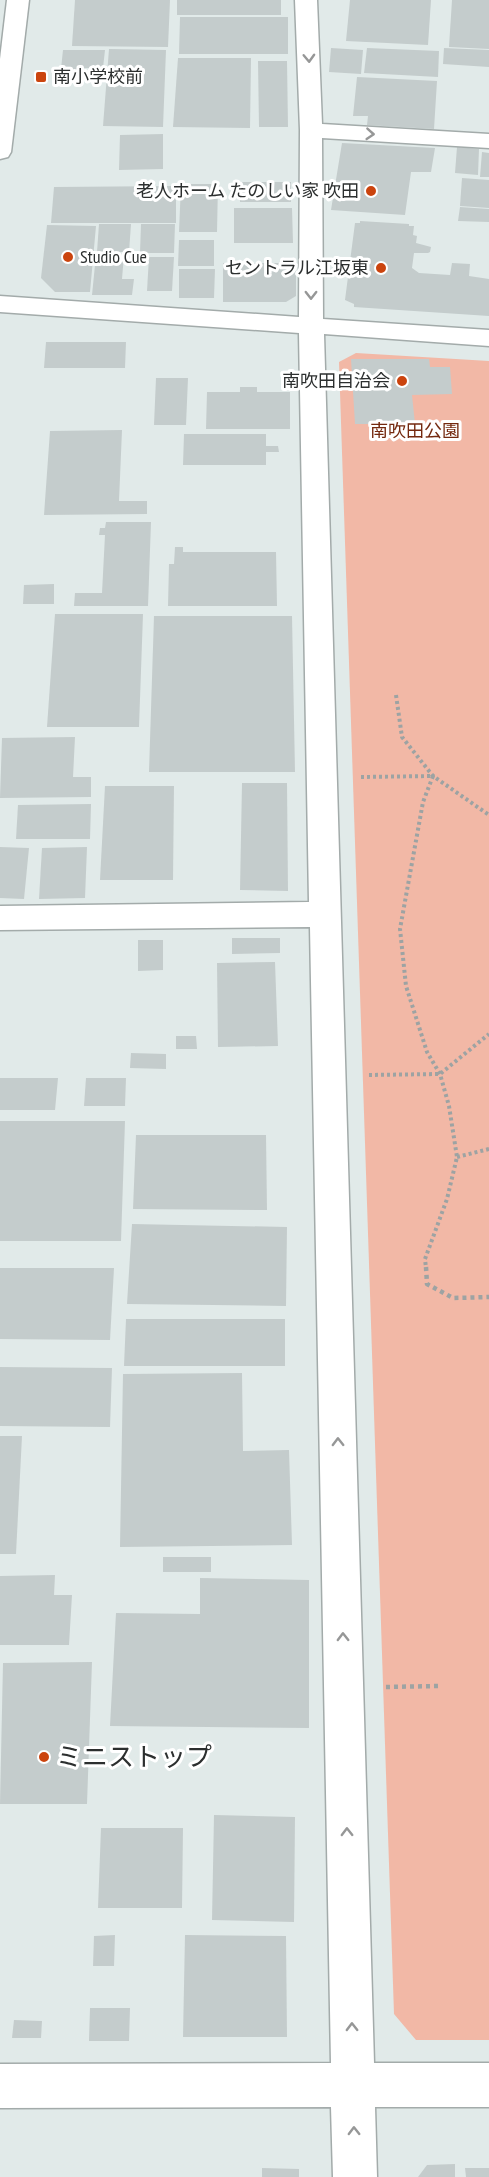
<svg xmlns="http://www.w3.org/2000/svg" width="489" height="2177" font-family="'PT Sans Narrow','Noto Sans JP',sans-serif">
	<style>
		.green { fill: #f2b8a6 }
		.building { fill: #c4cccc }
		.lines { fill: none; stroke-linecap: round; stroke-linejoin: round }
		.minor-casing { stroke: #a3abaa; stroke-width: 3 }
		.path-far1 { stroke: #9da3a3; stroke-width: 4; stroke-dasharray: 3 3; stroke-linecap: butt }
		.path { stroke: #9da3a3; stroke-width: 4.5; stroke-dasharray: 4 4; stroke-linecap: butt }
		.minor { fill: #fff; fill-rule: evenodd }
		.oneway { stroke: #969797 }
		.poi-dot { fill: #cb440e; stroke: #fff; stroke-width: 2 }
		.labels { text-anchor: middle; stroke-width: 6; stroke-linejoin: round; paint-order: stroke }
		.far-poi-label { font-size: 18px; fill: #2c2f2f; stroke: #fff; text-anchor: end }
		.far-park-label { font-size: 18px; fill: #74290f; stroke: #fff }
		.near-poi-label { font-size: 26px; fill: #2c2f2f; stroke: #fff; text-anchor: start }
	</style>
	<rect width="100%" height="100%" fill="#e1eae9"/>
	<polygon class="green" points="356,353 489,361 489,2040 416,2040 394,2014 339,362"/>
	<g class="building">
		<polygon points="75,0 170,0 168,47 72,46"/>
		<rect x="177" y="0" width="104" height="15"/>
		<polygon points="350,0 431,0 428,45 346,41"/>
		<polygon points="452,0 489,0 489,49 449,47"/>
		<polygon points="180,17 288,17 288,54 179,54"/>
		<polygon points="331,48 363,50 361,74 329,72"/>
		<polygon points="367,48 439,51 438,77 364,73"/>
		<polygon points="444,48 489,50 489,67 443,64"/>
		<polygon points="109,49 166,50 163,127 103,126"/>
		<polygon points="63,50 105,50 103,68 83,68 82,78 60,78"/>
		<polygon points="178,58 251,58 250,128 173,127"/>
		<polygon points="258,61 287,61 288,127 259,127"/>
		<polygon points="357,77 437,81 434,129 367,125 368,116 353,116"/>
		<polygon points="163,134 163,169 119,170 120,135"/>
		<polygon points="342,143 435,148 431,172 411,172 405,215 331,210"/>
		<polygon points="457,147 479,149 478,175 455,173"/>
		<polygon points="482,152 489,153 489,177 480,177"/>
		<polygon points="462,178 489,180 489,208 460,206"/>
		<rect x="240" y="182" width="51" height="20"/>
		<polygon points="181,184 218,184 217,232 179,232"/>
		<polygon points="176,186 176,223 51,223 54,187"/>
		<polygon points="460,207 489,209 489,222 458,221"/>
		<polygon points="234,208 292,208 293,243 234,243"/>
		<polygon points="360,221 409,224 409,226 414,226 413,235 417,236 416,243 431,247 430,252 428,253 414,253 412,268 419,273 450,275 452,263 470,264 469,276 489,279 489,316 354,307 354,304 345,300 355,223 360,223"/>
		<polygon points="99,224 131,224 129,252 97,252"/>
		<polygon points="141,224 175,224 174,253 140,253"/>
		<polygon points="47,225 96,226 90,292 55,292 41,278"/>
		<polygon points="179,240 214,240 214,266 178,266"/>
		<polygon points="96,255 124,255 122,279 134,279 132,295 92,295"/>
		<polygon points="149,257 174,257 172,291 147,291"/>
		<polygon points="223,263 296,263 296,296 286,302 223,302"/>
		<polygon points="179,269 215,269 214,298 179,298"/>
		<polygon points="46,342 126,342 125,368 44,368"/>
		<polygon points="351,359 429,359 430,367 450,367 452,394 412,395 415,424 355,424"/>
		<polygon points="156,378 188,378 186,425 154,425"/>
		<polygon points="240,387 257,387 257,392 290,392 290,429 206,429 207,392 240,392"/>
		<polygon points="122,430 119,501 147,501 147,514 44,515 50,431"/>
		<polygon points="184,434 266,434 266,446 278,446 279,452 266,452 266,465 183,465"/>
		<polygon points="106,522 151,522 148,606 74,606 75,593 102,593 105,535 99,535 100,528 105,528"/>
		<polygon points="175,547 183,547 183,552 276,552 277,606 168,606 169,564 174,564"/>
		<polygon points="54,584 54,604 23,604 24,585"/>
		<polygon points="55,614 143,614 139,727 47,727"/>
		<polygon points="154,616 292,616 295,772 149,772"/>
		<polygon points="75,737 73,777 91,777 91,797 0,798 2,738"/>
		<polygon points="242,783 287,783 288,891 240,890"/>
		<polygon points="105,786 174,786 173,880 100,880"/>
		<polygon points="91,804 90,839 16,839 18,805"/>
		<polygon points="0,847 29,848 24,899 0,898"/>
		<polygon points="87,847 85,898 39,899 42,848"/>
		<polygon points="232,938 280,938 280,953 232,954"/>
		<polygon points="138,940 163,940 163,970 138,971"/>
		<polygon points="275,962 278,1046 218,1047 217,963"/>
		<polygon points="176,1036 196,1036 197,1049 176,1049"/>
		<polygon points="131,1053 166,1054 166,1069 130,1068"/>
		<polygon points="0,1078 58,1078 55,1110 0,1110"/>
		<polygon points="86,1078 126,1078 125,1106 84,1106"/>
		<polygon points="0,1121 125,1121 121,1241 0,1241"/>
		<polygon points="136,1135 266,1135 267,1210 133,1209"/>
		<polygon points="132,1224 287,1227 286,1306 127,1304"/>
		<polygon points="0,1268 114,1268 110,1340 0,1339"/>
		<polygon points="126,1319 285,1319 285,1366 124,1366"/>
		<polygon points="0,1367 112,1368 110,1427 0,1426"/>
		<polygon points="242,1373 243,1451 289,1450 292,1545 120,1547 123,1374"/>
		<polygon points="0,1436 22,1436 16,1554 0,1554"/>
		<rect x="163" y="1557" width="48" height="15"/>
		<polygon points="55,1575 54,1595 72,1595 69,1645 0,1645 0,1576"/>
		<polygon points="200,1578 309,1580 309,1728 110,1726 116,1613 200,1614"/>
		<polygon points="92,1662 87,1804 0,1804 3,1663"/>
		<polygon points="214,1815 295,1817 294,1922 212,1920"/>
		<polygon points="101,1828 183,1828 182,1908 98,1908"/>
		<polygon points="115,1935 114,1966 93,1966 94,1936"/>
		<polygon points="185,1935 286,1936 287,2037 183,2037"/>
		<polygon points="90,2008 130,2008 129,2041 89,2041"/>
		<polygon points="14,2020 42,2021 41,2038 12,2038"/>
		<polygon points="455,2164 455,2177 418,2177 427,2165"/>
		<polygon points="262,2168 299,2169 299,2177 262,2177"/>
		<polygon points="465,2168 489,2168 489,2177 466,2177"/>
	</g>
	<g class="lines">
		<g class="minor-casing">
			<g id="minor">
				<polygon points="7,0 29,0 11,152 8,157 0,159 0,59"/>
				<polygon points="295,0 317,0 322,124 489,134 489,148 322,138 323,319 489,330 489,346 324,334 374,2063 489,2063 489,2107 375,2107 377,2177 333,2177 331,2107 0,2108 0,2064 331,2063 310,927 0,930 0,906 309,902 299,333 0,312 0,296 299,317 300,130"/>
			</g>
		</g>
		<g class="path-far1">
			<polyline points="396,695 402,737 433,776 489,815"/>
			<polyline points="361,777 433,776 423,802 400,929 406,986 427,1052 440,1074 449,1106 457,1157 447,1199 425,1259 426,1268"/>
			<polyline points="369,1075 440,1074 489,1034"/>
			<polyline points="457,1157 489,1149"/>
		</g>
		<g class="path">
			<polyline points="426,1267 427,1284 453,1298 489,1297"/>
			<polyline points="386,1687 439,1686"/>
		</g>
		<use href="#minor" class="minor"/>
	</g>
	<defs><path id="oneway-chevron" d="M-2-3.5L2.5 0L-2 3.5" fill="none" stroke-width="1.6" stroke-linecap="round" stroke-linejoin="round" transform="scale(1.5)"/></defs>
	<g class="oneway">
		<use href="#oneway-chevron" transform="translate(309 58) rotate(88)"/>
		<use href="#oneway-chevron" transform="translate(370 134) rotate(4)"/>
		<use href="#oneway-chevron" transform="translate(311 295) rotate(90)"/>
		<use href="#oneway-chevron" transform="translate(338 1442) rotate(-91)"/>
		<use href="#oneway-chevron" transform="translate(343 1637) rotate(-91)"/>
		<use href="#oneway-chevron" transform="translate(347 1832) rotate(-91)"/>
		<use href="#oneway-chevron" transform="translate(352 2027) rotate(-91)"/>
		<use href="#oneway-chevron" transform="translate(354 2131) rotate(-91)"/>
	</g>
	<g class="poi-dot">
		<rect x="35" y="71" width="12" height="12" rx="3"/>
		<circle cx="371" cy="191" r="6"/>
		<circle cx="68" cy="257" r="6"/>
		<circle cx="381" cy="268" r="6"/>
		<circle cx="402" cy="381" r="6"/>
		<circle cx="44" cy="1757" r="6"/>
	</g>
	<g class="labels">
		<g class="far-poi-label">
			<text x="53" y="83" text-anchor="start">南小学校前</text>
			<text x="359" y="197">老人ホーム たのしい家 吹田</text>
			<text x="80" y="263" text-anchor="start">Studio Cue</text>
			<text x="369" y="274">セントラル江坂東</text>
			<text x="390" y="387">南吹田自治会</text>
		</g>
		<g class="far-park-label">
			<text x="415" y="437">南吹田公園</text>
		</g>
		<g class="near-poi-label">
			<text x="56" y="1766">ミニストップ</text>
		</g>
	</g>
</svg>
